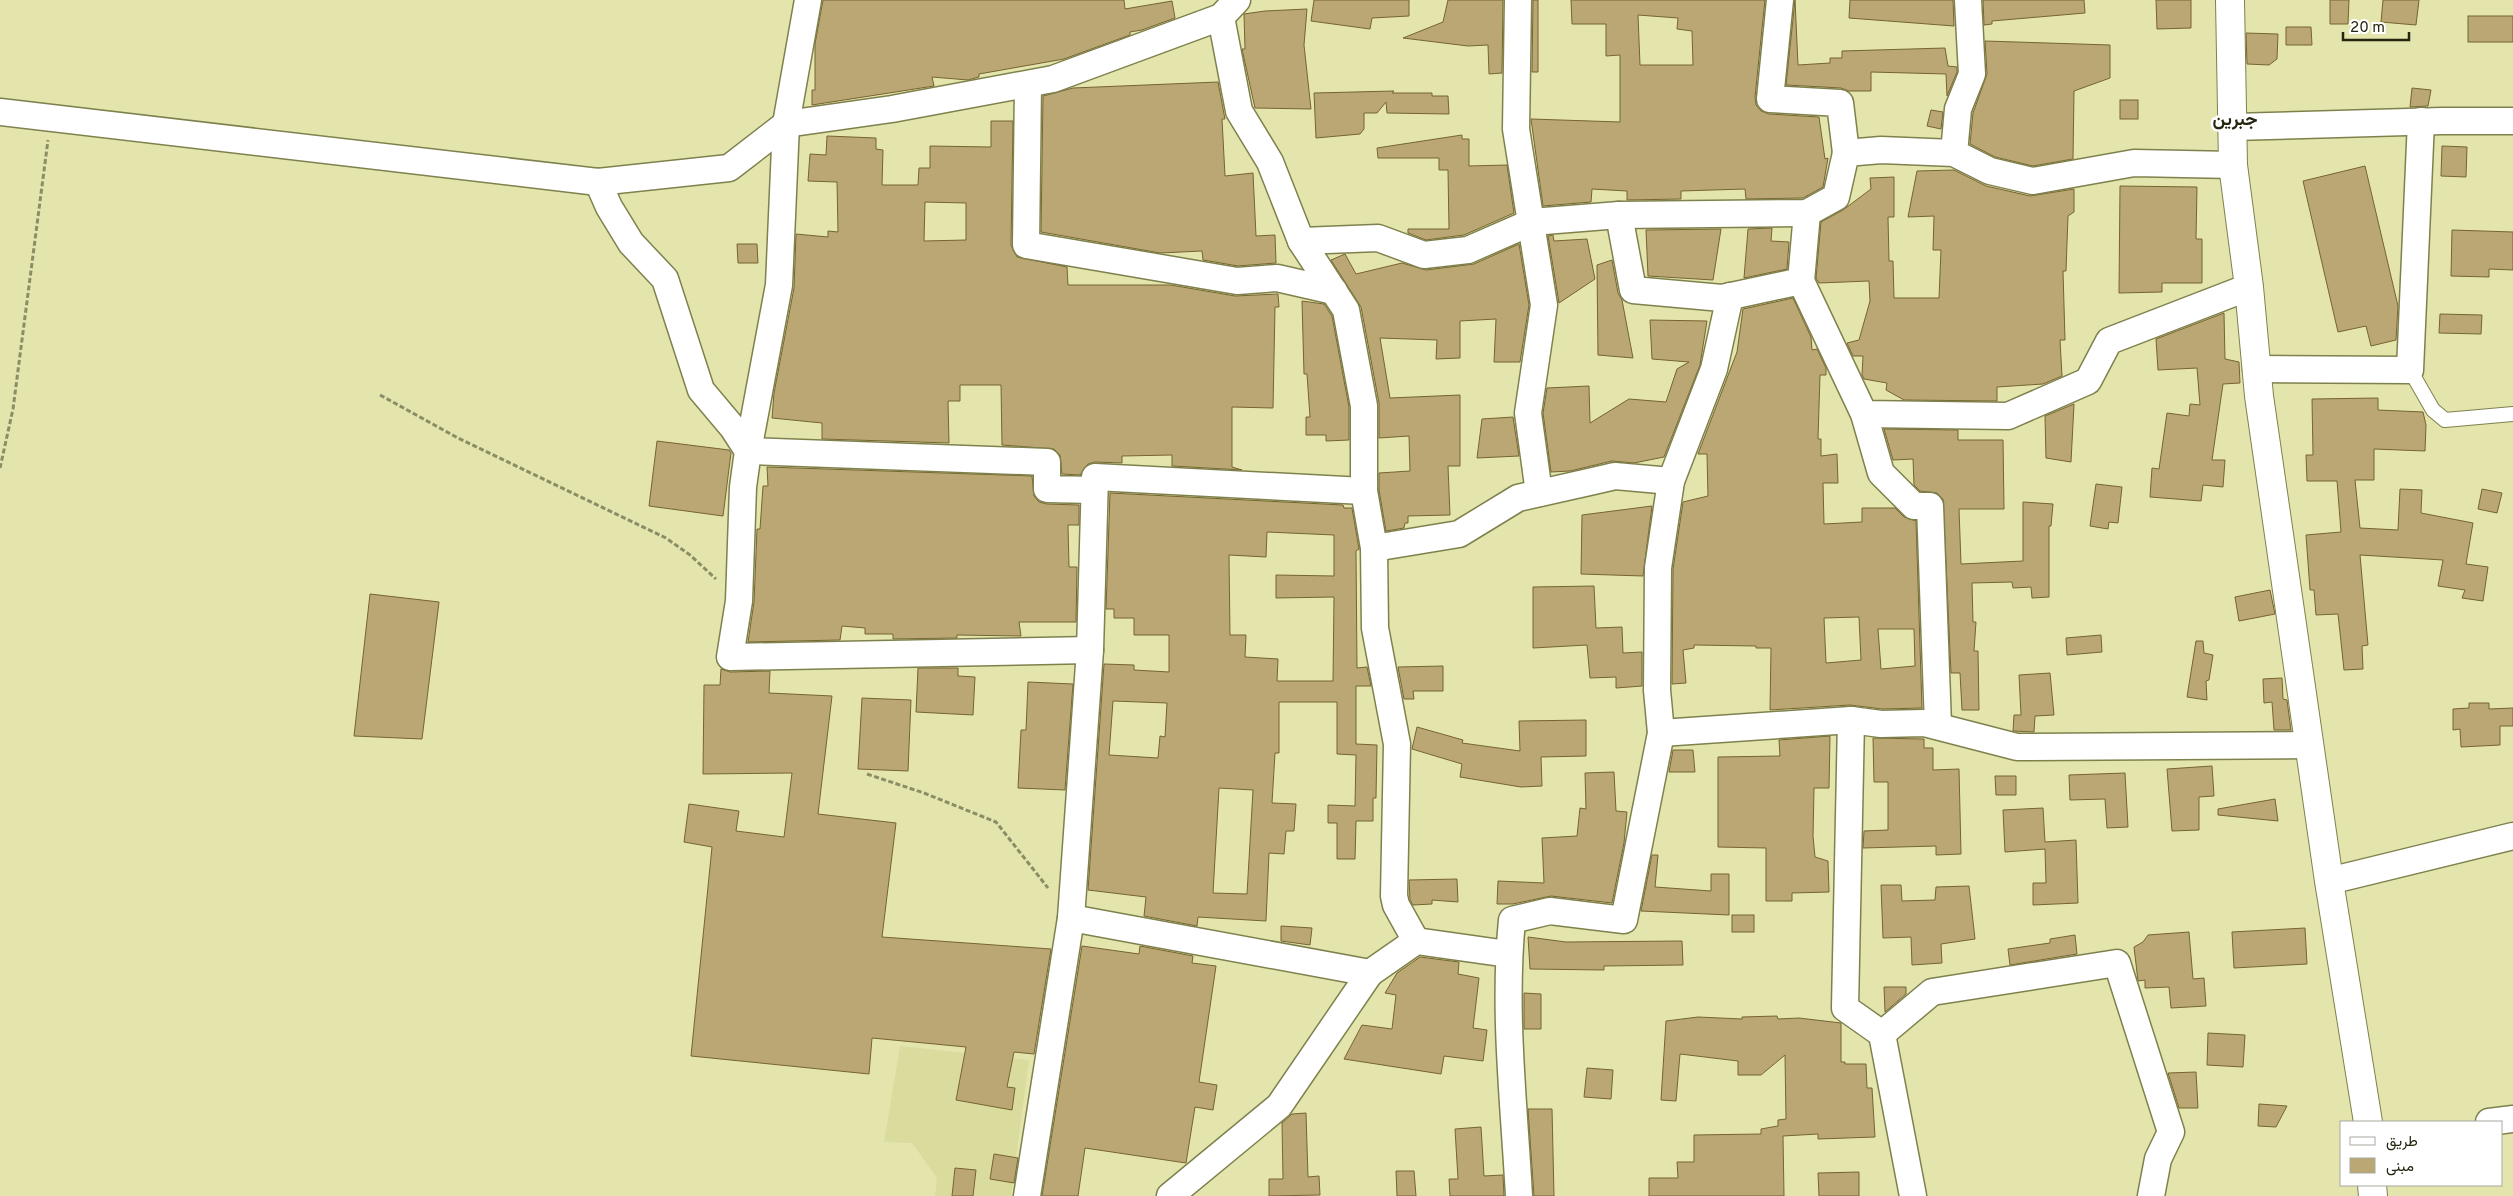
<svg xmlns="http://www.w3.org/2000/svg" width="2513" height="1196" font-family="Overpass,Vazirmatn,sans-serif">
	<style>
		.built { fill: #d9dc9c }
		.building { fill: #baa773; stroke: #766431; fill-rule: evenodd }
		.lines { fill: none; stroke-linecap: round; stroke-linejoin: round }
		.lane-casing { stroke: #7f814d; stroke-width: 16 }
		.street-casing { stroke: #7f814d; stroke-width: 29 }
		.secondary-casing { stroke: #7f814d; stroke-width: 30 }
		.path { stroke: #8c8d65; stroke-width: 3; stroke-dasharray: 5 2.5; stroke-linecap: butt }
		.lane { stroke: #fff; stroke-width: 14 }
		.street { stroke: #fff; stroke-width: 26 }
		.secondary { stroke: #fff; stroke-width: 28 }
		.labels { text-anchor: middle; stroke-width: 5; stroke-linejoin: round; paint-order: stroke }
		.district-label { font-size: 18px; font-weight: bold; fill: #252510; stroke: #fff }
	</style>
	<rect width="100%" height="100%" fill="#e3e5ad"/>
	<polygon class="built" points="900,1046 1029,1060 1011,1196 935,1196 937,1178 912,1143 884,1142"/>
	<g class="building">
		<polygon points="823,0 1124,0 1125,9 1172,1 1175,18 1142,30 1130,32 1130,35 1064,59 979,74 979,77 968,80 932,77 934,86 812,105 812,90 815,90 815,44"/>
		<polygon points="1314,0 1409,0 1409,16 1372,18 1370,29 1311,21"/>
		<polygon points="1448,0 1503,0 1502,73 1489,74 1488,45 1468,46 1403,38 1443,22"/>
		<polygon points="1533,0 1538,0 1538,72 1532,72"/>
		<path d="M1571 0H1765L1755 97 1756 105 1761 111 1769 114 1819 117 1825 159 1828 158 1823 187 1803 198 1746 199 1745 189 1681 191V199L1627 200V191L1592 189 1591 202 1543 206 1531 119 1620 122V55L1606 56V24H1572ZM1638 15 1678 18 1677 29 1692 31 1693 65H1640Z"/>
		<polygon points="1795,0 1798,65 1830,63 1830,58 1842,58 1842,51 1945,48 1948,66 1957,67 1957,72 1947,96 1946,74 1871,72 1871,91 1849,91 1841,88 1786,85"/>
		<polygon points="1850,0 1953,0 1954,26 1849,18"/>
		<polygon points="1983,0 2084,0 2085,13 1992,21 1992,24 1984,25"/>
		<polygon points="2156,0 2191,0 2191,28 2157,29"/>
		<polygon points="2330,0 2349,0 2348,24 2330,24"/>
		<polygon points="2383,0 2419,0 2416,25 2381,22"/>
		<polygon points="1307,9 1304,45 1311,109 1255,108 1242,49 1245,49 1244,14 1265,11"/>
		<rect x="2468" y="16" width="45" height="26"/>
		<polygon points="2286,27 2311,27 2312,45 2286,45"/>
		<polygon points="2246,33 2278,34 2277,59 2269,65 2247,64"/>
		<polygon points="1985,41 2110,45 2110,78 2074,91 2073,159 2033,166 1995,157 1970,144 1973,113 1987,74"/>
		<polygon points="1218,82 1224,114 1225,119 1222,119 1225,176 1253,173 1256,236 1275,235 1276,263 1238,266 1203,260 1202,251 1160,253 1041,232 1043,96 1073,88"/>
		<polygon points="2412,88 2431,90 2428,106 2410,107"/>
		<polygon points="1394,91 1392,93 1432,93 1432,96 1448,96 1449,114 1387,113 1386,102 1377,113 1364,113 1364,129 1360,134 1316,138 1314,93"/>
		<rect x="2120" y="100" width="18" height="19"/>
		<polygon points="1931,110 1943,112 1941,129 1927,126"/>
		<path d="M991 121H1013L1011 245 1017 257 1067 267 1068 285H1171L1235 296 1278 294 1279 307H1275L1273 408 1232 407V467L1242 470 1172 466V455L1122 456V463L1095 462 1088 464 1080 475 1062 474 1060 455 1054 449 1002 445 1001 385H960V401H948L949 443 822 439V423L772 418 774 393 794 288 796 234 828 237V231L838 232 837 182 808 181 810 154 826 155 827 136 876 138V149L883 150 882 185H918L919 168H930V146L991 147ZM925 202 966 203V240L924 241Z"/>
		<polygon points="1462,135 1462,139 1469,139 1469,166 1507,165 1514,213 1464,235 1426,240 1408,233 1408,229 1449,229 1448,170 1439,170 1439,158 1378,158 1377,148"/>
		<polygon points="2442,146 2467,147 2466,177 2441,176"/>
		<polygon points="2365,166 2398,306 2396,340 2371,346 2366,326 2338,332 2303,181"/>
		<polygon points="1954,170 1986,186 2030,196 2074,189 2074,212 2068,216 2066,271 2063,271 2065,340 2060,340 2062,376 2043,384 1997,387 1997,401 1904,400 1886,390 1887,383 1864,379 1862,375 1863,356 1853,356 1847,343 1859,340 1870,301 1869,281 1819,283 1816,278 1821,222 1843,210 1871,189 1870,178 1894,177 1894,217 1888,217 1889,261 1893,261 1894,298 1939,298 1941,250 1933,250 1934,216 1908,217 1917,171"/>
		<polygon points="2120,186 2197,187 2196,239 2202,239 2202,283 2162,283 2162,292 2119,293"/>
		<polygon points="1772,228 1771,241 1789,242 1787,269 1744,278 1748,229"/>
		<polygon points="1721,229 1713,280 1648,276 1646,230"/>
		<polygon points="2452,230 2513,232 2513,270 2489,269 2489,277 2451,276"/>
		<polygon points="1553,235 1554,241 1587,239 1595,279 1559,303 1548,236"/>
		<polygon points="737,244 757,244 758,263 738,263"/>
		<polygon points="1519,244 1529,305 1520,362 1494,362 1496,319 1460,321 1460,358 1436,359 1437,340 1380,338 1390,398 1460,395 1460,466 1448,466 1450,515 1408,516 1408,523 1405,523 1404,528 1386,531 1379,490 1379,473 1410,471 1409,436 1379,438 1379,403 1361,307 1331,260 1345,254 1356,274 1402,263 1426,270 1474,264"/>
		<polygon points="1612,260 1618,293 1622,300 1633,358 1598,355 1597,265"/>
		<path d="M1793 298 1811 337 1812 350 1817 349 1826 368V375H1820L1818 439H1821V456L1837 454 1838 483H1823L1824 524 1862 522V508H1895L1904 517 1916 521 1922 708 1882 709 1850 705 1770 710 1771 648H1756V646L1694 645V648L1683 650 1686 683 1672 684 1673 569 1683 502 1708 496 1707 454H1698L1737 352 1743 309ZM1859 617 1861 660 1826 663 1824 618ZM1878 629H1914L1915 666 1881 669Z"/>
		<polygon points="1302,301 1324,304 1332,316 1349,407 1349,440 1326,441 1326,435 1306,435 1306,417 1310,417 1307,374 1304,374"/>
		<polygon points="2224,313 2225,359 2239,362 2240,383 2223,384 2212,460 2225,460 2223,487 2203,485 2201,501 2150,497 2152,468 2159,469 2167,413 2189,416 2190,404 2200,405 2197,368 2158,370 2156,339"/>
		<polygon points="2440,314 2482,315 2481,334 2439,333"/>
		<polygon points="1650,320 1707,321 1700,365 1664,457 1634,463 1612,461 1570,471 1551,472 1543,413 1547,388 1589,386 1590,423 1629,399 1666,402 1677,369 1689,362 1652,359"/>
		<polygon points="2378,398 2378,410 2423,412 2426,425 2425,451 2374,449 2374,480 2355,480 2360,528 2398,530 2400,489 2422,490 2421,513 2473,523 2466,564 2488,567 2483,601 2462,598 2465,590 2438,586 2443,560 2360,555 2368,645 2362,646 2363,669 2344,670 2338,614 2316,615 2314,590 2310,590 2306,535 2341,532 2337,481 2307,481 2306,455 2313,455 2312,399"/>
		<polygon points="2074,404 2071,462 2046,458 2045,416"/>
		<polygon points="1513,417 1519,456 1477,458 1482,419"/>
		<polygon points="1884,429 1958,430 1958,440 2003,440 2004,509 1959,509 1961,564 2023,561 2023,502 2053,504 2051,526 2049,526 2049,597 2032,598 2031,587 2013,588 2012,582 1972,583 1973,622 1976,622 1974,651 1978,651 1979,710 1962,710 1960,673 1951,673 1943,499 1937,493 1920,491 1914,485 1913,459 1893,460"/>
		<polygon points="657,441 729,450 731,453 723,516 649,506"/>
		<polygon points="767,467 1032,476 1034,496 1039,502 1047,504 1079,505 1079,525 1068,525 1069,567 1077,567 1076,622 1019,622 1021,636 957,635 957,638 893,639 893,634 865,634 865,628 842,626 840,640 748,642 754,602 757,529 760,529 763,486 768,486"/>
		<polygon points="2096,484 2122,487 2118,523 2109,522 2108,529 2090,526"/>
		<polygon points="2482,489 2502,493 2497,513 2478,509"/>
		<path d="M1110 493 1343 505 1344 508H1352L1359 549 1356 551 1357 668 1367 667 1371 686H1356V744L1377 745 1376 798H1373V821H1356L1355 859H1337V823H1328V805L1355 806 1356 755 1337 754V702H1279V753H1275L1272 803 1296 804 1294 831H1286L1284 854 1269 853 1266 921 1198 917 1197 926 1144 916 1146 897 1088 890 1104 664 1134 665V670L1169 672V635H1134V618H1114V609H1106ZM1267 532 1334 535V576L1276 575V598L1334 597 1333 681H1277L1278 659 1245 657 1246 635H1230L1229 555 1266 557ZM1113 701 1167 703 1165 737 1160 736 1158 758 1109 755ZM1219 788 1253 790 1247 894 1213 893Z"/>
		<polygon points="1652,506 1643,576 1581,574 1582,515"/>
		<polygon points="1594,586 1596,628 1622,627 1623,653 1642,652 1642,686 1616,688 1616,677 1590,678 1587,645 1533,648 1533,587"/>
		<polygon points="2270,590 2275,614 2239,621 2235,597"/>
		<polygon points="370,594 439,602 422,739 354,736"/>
		<polygon points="2101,635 2102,652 2067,655 2066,638"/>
		<polygon points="2196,641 2203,641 2204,653 2213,655 2209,680 2206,681 2207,700 2187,697"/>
		<polygon points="1443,666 1443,691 1413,691 1414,699 1404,699 1398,667"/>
		<polygon points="918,668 958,668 958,676 975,677 973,715 916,712"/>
		<polygon points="721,669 730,672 770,671 769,693 832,696 818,814 896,823 882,937 1051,949 1034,1054 1014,1052 1007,1087 1015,1088 1012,1110 956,1100 966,1047 872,1038 869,1074 691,1056 712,847 684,842 689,804 739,811 736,831 784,837 792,773 703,774 704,685 720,685"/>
		<polygon points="2050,673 2054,715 2035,716 2034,732 2013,731 2014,715 2021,715 2019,675"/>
		<polygon points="2282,678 2283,699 2287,700 2291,730 2274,730 2272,702 2264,703 2263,679"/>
		<polygon points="1028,682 1073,684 1065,790 1018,788 1021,730 1026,730"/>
		<polygon points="862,698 911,700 908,771 858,769"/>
		<polygon points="2469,703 2489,703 2489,709 2513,708 2513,726 2500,726 2500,745 2461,747 2460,729 2453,730 2453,709 2469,708"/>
		<polygon points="1586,720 1586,756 1541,757 1542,786 1521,787 1460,777 1462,764 1412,749 1417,727 1463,740 1462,743 1520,751 1519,721"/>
		<polygon points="1830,736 1829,788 1814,788 1813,836 1815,857 1828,861 1829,892 1792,893 1792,901 1766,901 1766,848 1718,847 1718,757 1780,756 1779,740"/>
		<polygon points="1873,738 1924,739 1924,748 1933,748 1933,770 1959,769 1961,854 1936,855 1936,846 1863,848 1864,831 1888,830 1888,782 1874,782"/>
		<polygon points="1673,750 1693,750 1695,772 1669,772"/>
		<polygon points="2212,766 2214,796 2199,797 2199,830 2172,831 2167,769"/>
		<polygon points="1614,772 1616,811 1627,812 1624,843 1612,903 1551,896 1513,904 1497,904 1498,881 1544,883 1542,838 1577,836 1580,808 1586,809 1585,773"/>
		<polygon points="2125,773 2128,827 2107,828 2105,799 2070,800 2069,775"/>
		<polygon points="1995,776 2016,776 2016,795 1996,795"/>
		<polygon points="2275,799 2278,821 2218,815 2218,809"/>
		<polygon points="2043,808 2045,842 2076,840 2078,903 2033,905 2033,883 2046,883 2045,849 2005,852 2003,810"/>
		<polygon points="1652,855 1658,855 1655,887 1711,891 1711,874 1729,874 1729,915 1641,911"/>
		<polygon points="1457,879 1458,902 1432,900 1432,904 1413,905 1410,900 1409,880"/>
		<polygon points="1881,885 1901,885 1902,901 1935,900 1936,887 1969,886 1975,939 1941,944 1942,963 1912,965 1911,937 1883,938"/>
		<rect x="1732" y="915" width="22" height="17"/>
		<polygon points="1281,926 1312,928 1310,945 1281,941"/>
		<polygon points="2305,928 2307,964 2234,968 2232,932"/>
		<polygon points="2189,932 2193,979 2204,978 2206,1006 2171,1008 2169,987 2145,988 2145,980 2138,981 2134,947 2143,942 2148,935"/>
		<polygon points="2075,935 2077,954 2010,965 2008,949 2050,943 2050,939"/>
		<polygon points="1528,937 1566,942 1682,941 1683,965 1604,966 1604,970 1530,969"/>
		<polygon points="1082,946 1139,954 1140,946 1193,956 1192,963 1216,966 1199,1082 1217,1085 1213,1110 1195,1107 1186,1163 1085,1148 1078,1196 1042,1196"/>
		<polygon points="1420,957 1459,962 1458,974 1479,978 1473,1028 1487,1030 1483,1061 1444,1056 1441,1074 1344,1059 1362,1025 1392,1029 1396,995 1385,993 1397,973"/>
		<polygon points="1884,987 1906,987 1906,994 1885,1012"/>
		<polygon points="1524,993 1541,994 1541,1029 1524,1029"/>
		<polygon points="1777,1016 1778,1019 1799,1018 1841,1023 1841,1062 1845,1062 1845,1064 1866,1064 1867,1088 1872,1088 1875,1137 1818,1139 1818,1134 1783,1136 1784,1196 1649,1196 1649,1178 1678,1178 1677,1162 1694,1162 1694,1135 1761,1134 1761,1129 1778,1126 1778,1120 1786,1119 1785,1055 1761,1075 1738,1075 1738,1061 1680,1054 1676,1101 1661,1100 1666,1021 1698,1017 1742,1019 1742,1017"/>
		<polygon points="2208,1033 2245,1035 2243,1067 2207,1065"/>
		<polygon points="1587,1068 1613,1070 1611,1099 1584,1097"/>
		<polygon points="2196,1072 2198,1108 2179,1108 2168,1073"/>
		<polygon points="2259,1104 2287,1106 2276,1127 2258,1126"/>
		<polygon points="1528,1109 1552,1109 1554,1196 1534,1196"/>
		<polygon points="1306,1113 1308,1177 1319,1176 1320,1195 1269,1196 1269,1179 1283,1179 1282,1123 1292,1114"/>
		<polygon points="1481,1127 1484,1176 1503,1175 1504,1196 1450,1196 1449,1179 1458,1179 1455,1129"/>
		<polygon points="994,1154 1018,1158 1014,1183 990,1179"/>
		<polygon points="955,1168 976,1170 973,1196 952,1196"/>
		<polygon points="1396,1171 1414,1171 1416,1196 1397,1196"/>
		<polygon points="1859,1172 1859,1196 1819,1196 1818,1173"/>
	</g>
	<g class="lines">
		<g class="lane-casing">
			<polyline id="lane" points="2410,370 2433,410 2445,420 2513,414"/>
		</g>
		<g class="street-casing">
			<g id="street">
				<polyline points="808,0 786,124 779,285 748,451 743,487 739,601 730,657 1090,650"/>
				<polyline points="1518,0 1516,129 1544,305 1528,413 1539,493"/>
				<polyline points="1780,0 1770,99 1840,103 1846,153"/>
				<polyline points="1221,17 1239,111 1270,162 1301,241 1346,310 1364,406 1364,491 1374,548 1375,628 1397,744 1394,896 1396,905 1416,941"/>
				<polyline points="1028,85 1026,245 1237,281 1277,278 1334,291"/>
				<polyline points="0,112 598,182 729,168 786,124 892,109 1053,79 1221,17 1237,0"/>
				<polyline points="2233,127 2442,121 2513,121"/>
				<polyline points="1954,153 1958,109 1972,74 1968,0"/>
				<polyline points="598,182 609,207 631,243 665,279 701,390 733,428 748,451 1047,462 1047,489 1094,490"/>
				<polyline points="1619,215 1633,290 1722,298 1801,281 1807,213"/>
				<polyline points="1301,241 1378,238 1424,255 1468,250 1532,222 1619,215 1807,213 1836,197 1846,153 1881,150 1954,153 1990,171 2033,181 2134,163 2233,165"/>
				<polyline points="1801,281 1864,414 2008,416 2088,381 2109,341 2249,287"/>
				<polyline points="2256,369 2410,370 2421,121"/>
				<polyline points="1864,414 1881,473 1914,506 1930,506 1938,725"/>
				<polyline points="1374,548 1459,534 1518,498 1589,482 1615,476 1671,481"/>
				<polyline points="1851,720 1845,1008 1882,1034 1913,1196"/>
				<polyline points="1661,733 1851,720 1881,724 1924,723 2017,747 2308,745"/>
				<polyline points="2329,881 2513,836"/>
				<polyline points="1071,918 1370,973 1416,941 1508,954"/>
				<polyline points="1882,1034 1932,992 2117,963 2171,1132 2158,1159 2151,1196"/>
				<polyline points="2489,1122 2513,1119"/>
				<polyline points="1027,1196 1071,918 1090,650 1095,477 1364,491"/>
				<polyline points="1170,1196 1279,1106 1370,973"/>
				<path d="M1519 1196C1514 1104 1503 1011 1512 920L1550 911 1624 920 1661 733 1657 690 1658 568 1671 481 1714 369 1730 296"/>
			</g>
		</g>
		<g class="secondary-casing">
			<g id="secondary">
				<polyline points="2230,0 2233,165 2249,287 2259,396 2329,881 2368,1122"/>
				<polyline points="2372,1185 2373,1196"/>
			</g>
		</g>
		<g class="path">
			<polyline points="380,395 458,438 666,538 690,555 716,579"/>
			<polyline points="0,468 13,409 48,140"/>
			<polyline points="867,774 924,793 996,822 1048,888"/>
		</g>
		<use href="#lane" class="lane"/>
		<use href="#street" class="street"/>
		<use href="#secondary" class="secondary"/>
	</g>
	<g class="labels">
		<g class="district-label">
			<text x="2235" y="125">جبرين</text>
		</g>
	</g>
	<rect x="2340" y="1121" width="162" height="65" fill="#ffffff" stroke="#a8a89f"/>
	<rect x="2350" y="1137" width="25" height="8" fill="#ffffff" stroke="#a8a89f"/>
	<text x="2386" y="1146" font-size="15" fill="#252510">طريق</text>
	<rect x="2350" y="1158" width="25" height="15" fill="#baa773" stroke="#a8a89f"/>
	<text x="2386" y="1171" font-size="15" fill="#252510">مبنى</text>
	<path d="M2343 32v8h66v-8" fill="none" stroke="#252510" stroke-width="2.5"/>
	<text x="2350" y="32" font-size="15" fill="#252510" stroke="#ffffff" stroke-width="4" paint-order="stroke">20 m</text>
</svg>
